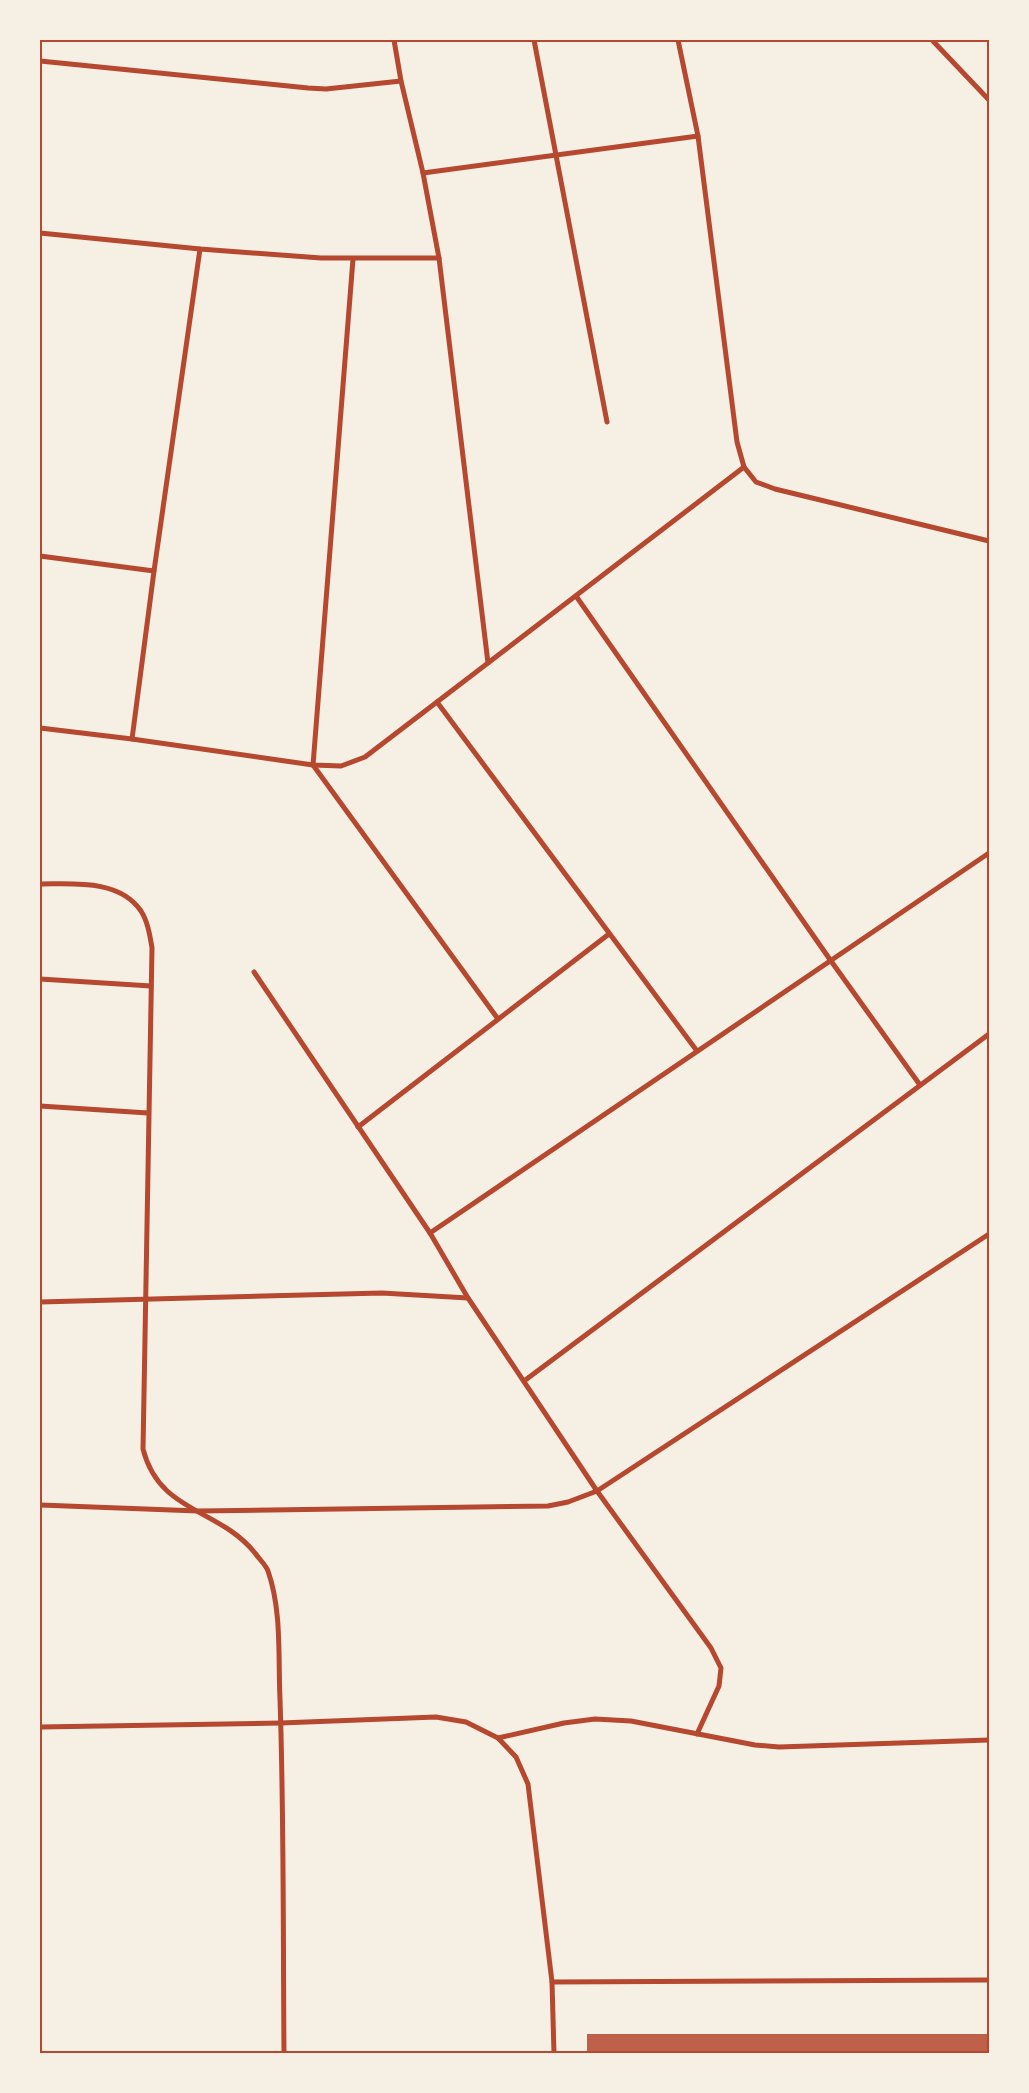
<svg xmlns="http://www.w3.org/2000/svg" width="1029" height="2093" font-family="'Source Sans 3',sans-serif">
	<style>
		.building { fill: #bf614a }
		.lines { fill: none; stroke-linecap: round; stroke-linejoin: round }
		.minor { stroke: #b5482f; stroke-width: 5 }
		.neatline { fill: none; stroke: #b5482f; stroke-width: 2 }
	</style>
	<rect width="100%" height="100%" fill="#f6efe4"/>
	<rect class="building" x="587" y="2034" width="402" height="19"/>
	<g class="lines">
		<g class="minor">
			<polyline points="394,40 401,81 423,173 439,258 488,663"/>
			<polyline points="534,40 607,422"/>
			<polyline points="678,40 698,136 737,442 744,467 756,482 775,489 989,541"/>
			<polyline points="932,40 989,100"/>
			<polyline points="40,61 308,88 326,89 401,81"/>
			<polyline points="423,173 698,136"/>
			<polyline points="40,233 200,249 321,258 439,258"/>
			<polyline points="353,259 313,765 498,1019"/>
			<polyline points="40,556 154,571"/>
			<polyline points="576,596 831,961 920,1085"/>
			<polyline points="437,702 697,1051"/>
			<polyline points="40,728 132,739 313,765 341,766 365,757 744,467"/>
			<polyline points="132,739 154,571 200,249"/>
			<path d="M40 884C73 884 119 879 141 911 148 922 150 936 152 948L143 1449C159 1513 219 1508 255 1553 259 1559 266 1565 268 1571 282 1611 278 1657 280 1699 284 1816 283 1935 284 2053"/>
			<polyline points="254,972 430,1233 468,1298 597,1491 711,1648 721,1668 719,1686 697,1734"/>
			<polyline points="40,979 151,986"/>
			<polyline points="40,1106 148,1113"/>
			<polyline points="358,1127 609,934"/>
			<polyline points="430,1233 989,853"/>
			<polyline points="40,1302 382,1293 468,1298"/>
			<polyline points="524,1381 989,1034"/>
			<polyline points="40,1505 198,1511 548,1506 568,1502 597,1491 989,1234"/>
			<polyline points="40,1727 281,1723 436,1717 466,1722 498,1738 516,1757 528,1784 552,1982 554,2053"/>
			<polyline points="498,1738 564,1723 595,1719 631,1721 755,1745 779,1747 989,1740"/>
			<polyline points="552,1982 989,1980"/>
		</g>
	</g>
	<rect width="1029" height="2093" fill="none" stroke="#f6efe4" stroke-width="82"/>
	<rect x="41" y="41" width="947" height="2011" class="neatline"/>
</svg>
